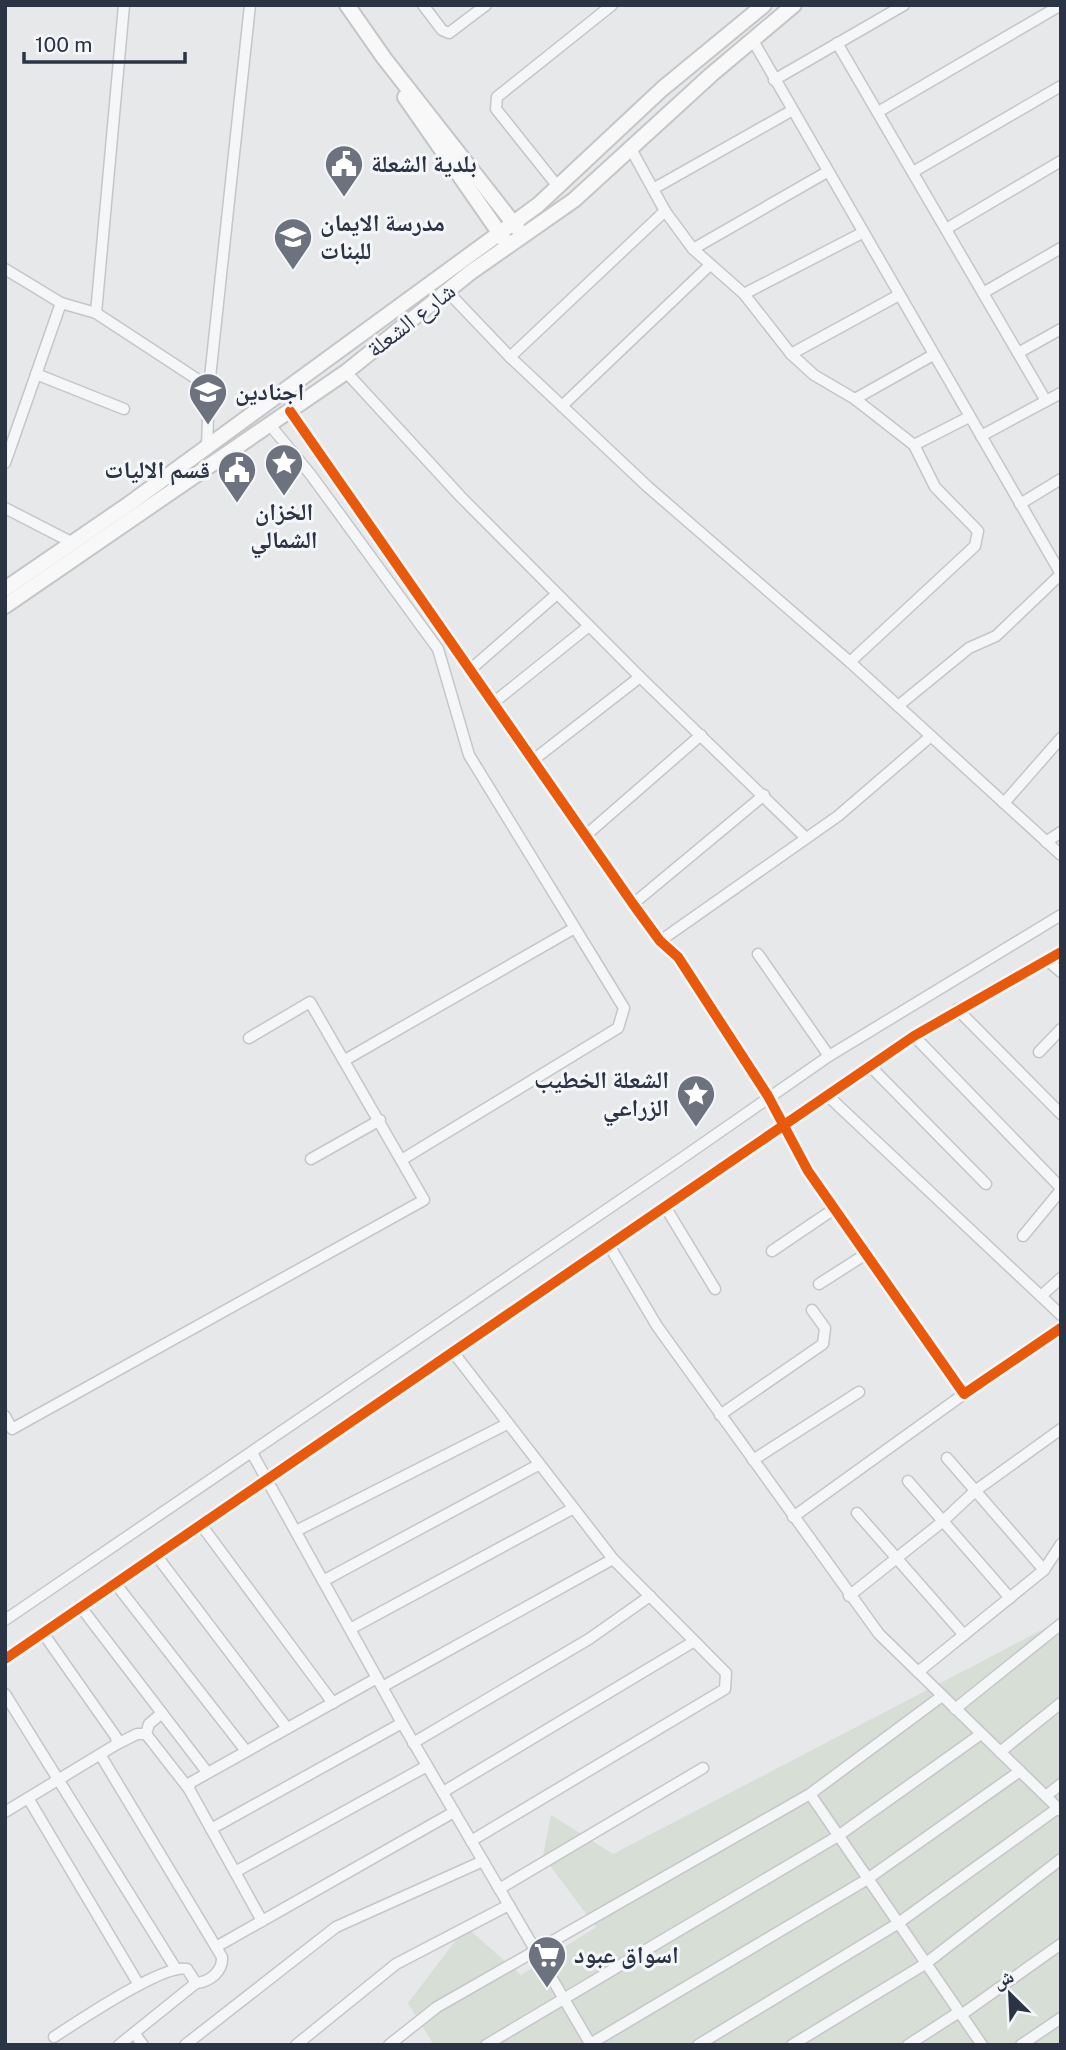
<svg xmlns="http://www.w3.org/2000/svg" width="1066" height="2050" font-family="'Public Sans','Noto Naskh Arabic',sans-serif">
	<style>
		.green { fill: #d6ded6 }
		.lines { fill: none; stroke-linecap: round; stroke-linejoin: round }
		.street-casing { stroke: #c4c6c8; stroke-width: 13 }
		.secondary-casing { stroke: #c4c6c8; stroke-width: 18 }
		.street { stroke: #f5f6f7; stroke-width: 10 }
		.secondary { stroke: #f8f8f8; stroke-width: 14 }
		.cycleway-casing { stroke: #f4f6f9; stroke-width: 15 }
		.cycleway { stroke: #e8590c; stroke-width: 10 }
		.labels { text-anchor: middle; stroke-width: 6; stroke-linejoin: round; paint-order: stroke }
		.poi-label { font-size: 24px; font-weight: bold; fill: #2b3445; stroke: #f4f6f9; text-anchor: start }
		.street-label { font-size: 24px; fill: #2b3445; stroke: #f4f6f9 }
	</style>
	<rect width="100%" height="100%" fill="#e6e8ea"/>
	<polygon class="green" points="1061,1620 1061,2045 434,2045 408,2003 466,1927 521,1975 596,1927 543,1856 551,1815 613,1854"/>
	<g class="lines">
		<g class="street-casing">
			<g id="street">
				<polyline points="423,5 442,30 449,33 486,5"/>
				<polyline points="752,39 1061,574 996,636 969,648 898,706"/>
				<polyline points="837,43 1046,401"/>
				<polyline points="774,80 904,5"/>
				<polyline points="878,112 1061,5"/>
				<polyline points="631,149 665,211 693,249 744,294 791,354 814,375 855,399 914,445 935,487 978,531 975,546 850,662"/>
				<polyline points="913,172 1061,86"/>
				<polyline points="559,188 496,109 497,97 612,5"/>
				<polyline points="653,189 791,111"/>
				<polyline points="946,229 1061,161"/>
				<polyline points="693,249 827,172"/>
				<polyline points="5,269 61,303 96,313 209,387"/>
				<polyline points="447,291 510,357 648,487 850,662 1061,855"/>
				<polyline points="983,293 1061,248"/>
				<polyline points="744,294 862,233"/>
				<polyline points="96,313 124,5"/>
				<polyline points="1018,353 1061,329"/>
				<polyline points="791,354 899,295"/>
				<polyline points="510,357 665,211"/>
				<polyline points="346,372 461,497 640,677 806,838"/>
				<polyline points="36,374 124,409"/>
				<polyline points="855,399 933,355"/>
				<polyline points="562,406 710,265"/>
				<polyline points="290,411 633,904 660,941 678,957 768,1096 808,1171 964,1394 1061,1328"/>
				<polyline points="270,425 311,475 438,649 469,755 624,1008 618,1028 403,1159"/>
				<polyline points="981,436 1061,393"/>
				<polyline points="914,445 969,417"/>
				<polyline points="207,447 209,387 250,5"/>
				<polyline points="5,463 61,303"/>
				<polyline points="1020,504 1061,479"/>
				<polyline points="5,508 73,543"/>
				<polyline points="471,669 557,594"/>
				<polyline points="493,703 589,626"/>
				<polyline points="532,761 640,677"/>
				<polyline points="1004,803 1061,738"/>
				<polyline points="585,836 701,735"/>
				<polyline points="1046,842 1061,832"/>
				<polyline points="633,904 764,795"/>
				<polyline points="660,941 838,816 931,736"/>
				<polyline points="758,954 829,1056"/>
				<polyline points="1047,960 1061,972"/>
				<polyline points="957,1009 1061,1114"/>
				<polyline points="914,1036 1061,1188"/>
				<polyline points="1039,1052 1061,1029"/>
				<polyline points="345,1060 573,929"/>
				<polyline points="871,1067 986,1184"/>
				<polyline points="828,1096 1061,1315"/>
				<polyline points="311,1159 380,1120"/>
				<polyline points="666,1208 715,1289"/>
				<polyline points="1023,1236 1061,1190"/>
				<polyline points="610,1247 657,1326 879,1634 1061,1811"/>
				<polyline points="772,1251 834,1209"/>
				<polyline points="819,1284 866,1254"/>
				<polyline points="1041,1296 1061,1278"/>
				<polyline points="453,1352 613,1559 726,1673 725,1689 471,1841"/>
				<polyline points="720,1415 823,1344 825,1328 812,1310"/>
				<polyline points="5,1416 12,1429 424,1200 310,1002 249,1038"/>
				<polyline points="252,1453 402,1723 591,2045"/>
				<polyline points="947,1458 1044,1570"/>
				<polyline points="753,1460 859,1392"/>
				<polyline points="908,1481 1010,1598"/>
				<polyline points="857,1513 964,1635"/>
				<polyline points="793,1517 964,1394"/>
				<polyline points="202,1526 333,1703"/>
				<polyline points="296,1531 507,1424"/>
				<polyline points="156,1555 287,1728"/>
				<polyline points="323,1581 538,1465"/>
				<polyline points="115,1583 246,1751"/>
				<polyline points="849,1596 942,1522 975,1491 1061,1429"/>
				<polyline points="80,1606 207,1772"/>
				<polyline points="5,1620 675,1163 829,1056 1061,915"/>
				<polyline points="350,1629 572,1509"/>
				<polyline points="5,1659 914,1036 1061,952"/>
				<polyline points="918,1672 1044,1570 1061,1544"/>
				<polyline points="382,1687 613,1559"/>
				<polyline points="5,1694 176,1969"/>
				<polyline points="955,1709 1061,1624"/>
				<polyline points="146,1734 149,1724 162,1713"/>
				<polyline points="413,1743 589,1639 650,1596"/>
				<polyline points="117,1744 137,1734 146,1734 189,1789"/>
				<polyline points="1000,1752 1061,1703"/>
				<polyline points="443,1792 693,1642"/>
				<polyline points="810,1794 982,2045"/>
				<polyline points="1046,1796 1061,1784"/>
				<polyline points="28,1798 139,1985"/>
				<polyline points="5,1812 117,1744 116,1737 43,1633"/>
				<polyline points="211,1829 402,1723"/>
				<polyline points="235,1872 427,1766"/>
				<polyline points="499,1889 703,1768"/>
				<polyline points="262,1921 189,1789 190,1783 377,1678"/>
				<polyline points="216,1947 454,1812"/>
				<polyline points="961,2015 1061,1944"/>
				<polyline points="134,2033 143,2045"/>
				<path d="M54 2037C77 2022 164 1963 187 1969L196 1983C210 1982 223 1971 222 1957L101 1756"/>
				<polyline points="590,2044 866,1880 1020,1771"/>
				<polyline points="119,2045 196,1983"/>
				<polyline points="185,2045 336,1927 483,1861"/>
				<polyline points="296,2045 396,1964 509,1905"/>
				<polyline points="389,2045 437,2007 810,1794 942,1696"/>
				<polyline points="486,2045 838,1836 981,1734"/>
				<polyline points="698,2045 897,1924 1058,1808"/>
				<polyline points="792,2045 925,1964 1061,1859"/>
				<polyline points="908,2045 959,2012"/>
				<polyline points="1021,2045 1061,2018"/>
			</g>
		</g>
		<g class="secondary-casing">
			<g id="secondary">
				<polyline points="347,5 384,58 518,229"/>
				<polyline points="405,97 505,241"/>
				<polyline points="5,589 129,504 538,205 662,89 764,5"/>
				<polyline points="5,606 346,372 471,272 574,200 712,74 794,5"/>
			</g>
		</g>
		<use href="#street" class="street"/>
		<use href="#secondary" class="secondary"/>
		<g class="cycleway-casing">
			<g id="cycleway">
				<polyline points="290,411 633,904 660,941 678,957 768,1096 808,1171 964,1394 1061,1328"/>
				<polyline points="5,1659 914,1036 1061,952"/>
			</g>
		</g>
		<use href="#cycleway" class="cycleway"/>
	</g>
	<defs>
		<g id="civic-pin" transform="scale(2.0125)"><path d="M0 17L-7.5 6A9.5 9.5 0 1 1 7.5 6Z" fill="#6c737f" stroke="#f4f6f9"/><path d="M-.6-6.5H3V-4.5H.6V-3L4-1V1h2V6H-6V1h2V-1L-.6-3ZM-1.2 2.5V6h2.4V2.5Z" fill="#fff"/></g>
		<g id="school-pin" transform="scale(2.0125)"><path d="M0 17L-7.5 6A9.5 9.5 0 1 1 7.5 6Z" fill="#6c737f" stroke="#f4f6f9"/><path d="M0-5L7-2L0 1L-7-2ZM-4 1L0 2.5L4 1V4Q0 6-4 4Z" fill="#fff"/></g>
		<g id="sight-pin" transform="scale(2.0125)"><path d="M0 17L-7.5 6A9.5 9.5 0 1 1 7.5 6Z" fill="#6c737f" stroke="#f4f6f9"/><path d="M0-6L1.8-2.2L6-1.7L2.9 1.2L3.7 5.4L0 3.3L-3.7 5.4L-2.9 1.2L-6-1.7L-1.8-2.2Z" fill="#fff"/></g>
		<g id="supermarket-pin" transform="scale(2.0125)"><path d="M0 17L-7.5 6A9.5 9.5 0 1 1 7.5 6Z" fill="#6c737f" stroke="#f4f6f9"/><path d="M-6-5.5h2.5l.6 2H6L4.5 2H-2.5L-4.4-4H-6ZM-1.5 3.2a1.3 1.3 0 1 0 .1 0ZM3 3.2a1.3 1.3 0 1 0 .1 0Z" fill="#fff"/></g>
	</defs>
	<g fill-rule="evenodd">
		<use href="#civic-pin" x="344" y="164"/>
		<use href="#school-pin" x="293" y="237"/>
		<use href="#school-pin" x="208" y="392"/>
		<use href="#sight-pin" x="284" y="463"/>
		<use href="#civic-pin" x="237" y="470"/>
		<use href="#sight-pin" x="696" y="1094"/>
		<use href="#supermarket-pin" x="547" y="1955"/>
	</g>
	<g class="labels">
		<g class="poi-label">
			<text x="371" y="172">بلدية الشعلة</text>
			<text x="320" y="231">مدرسة الايمان<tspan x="320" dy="28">للبنات</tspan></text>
			<text x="235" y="400">اجنادين</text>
			<text x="210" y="478" text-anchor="end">قسم الاليات</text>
			<text x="284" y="520" text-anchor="middle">الخزان<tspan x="284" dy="28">الشمالي</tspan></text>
			<text x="669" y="1088" text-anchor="end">الشعلة الخطيب<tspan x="669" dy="28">الزراعي</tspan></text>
			<text x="574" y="1963">اسواق عبود</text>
		</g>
		<g class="street-label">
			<text transform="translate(411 320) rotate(-38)" y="8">شارع الشعلة</text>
		</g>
	</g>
	<rect width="1066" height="2050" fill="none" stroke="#2b3445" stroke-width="14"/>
	<g transform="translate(1010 1994) rotate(336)" stroke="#f4f6f9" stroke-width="5" paint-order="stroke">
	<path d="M0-5L12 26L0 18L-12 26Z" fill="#2b3445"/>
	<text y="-10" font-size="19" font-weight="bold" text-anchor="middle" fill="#2b3445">ش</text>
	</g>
	<path d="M24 52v10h161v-10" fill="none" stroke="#2b3445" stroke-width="3.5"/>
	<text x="35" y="52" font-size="21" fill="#2b3445" stroke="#f4f6f9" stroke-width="5" paint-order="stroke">100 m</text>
</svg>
